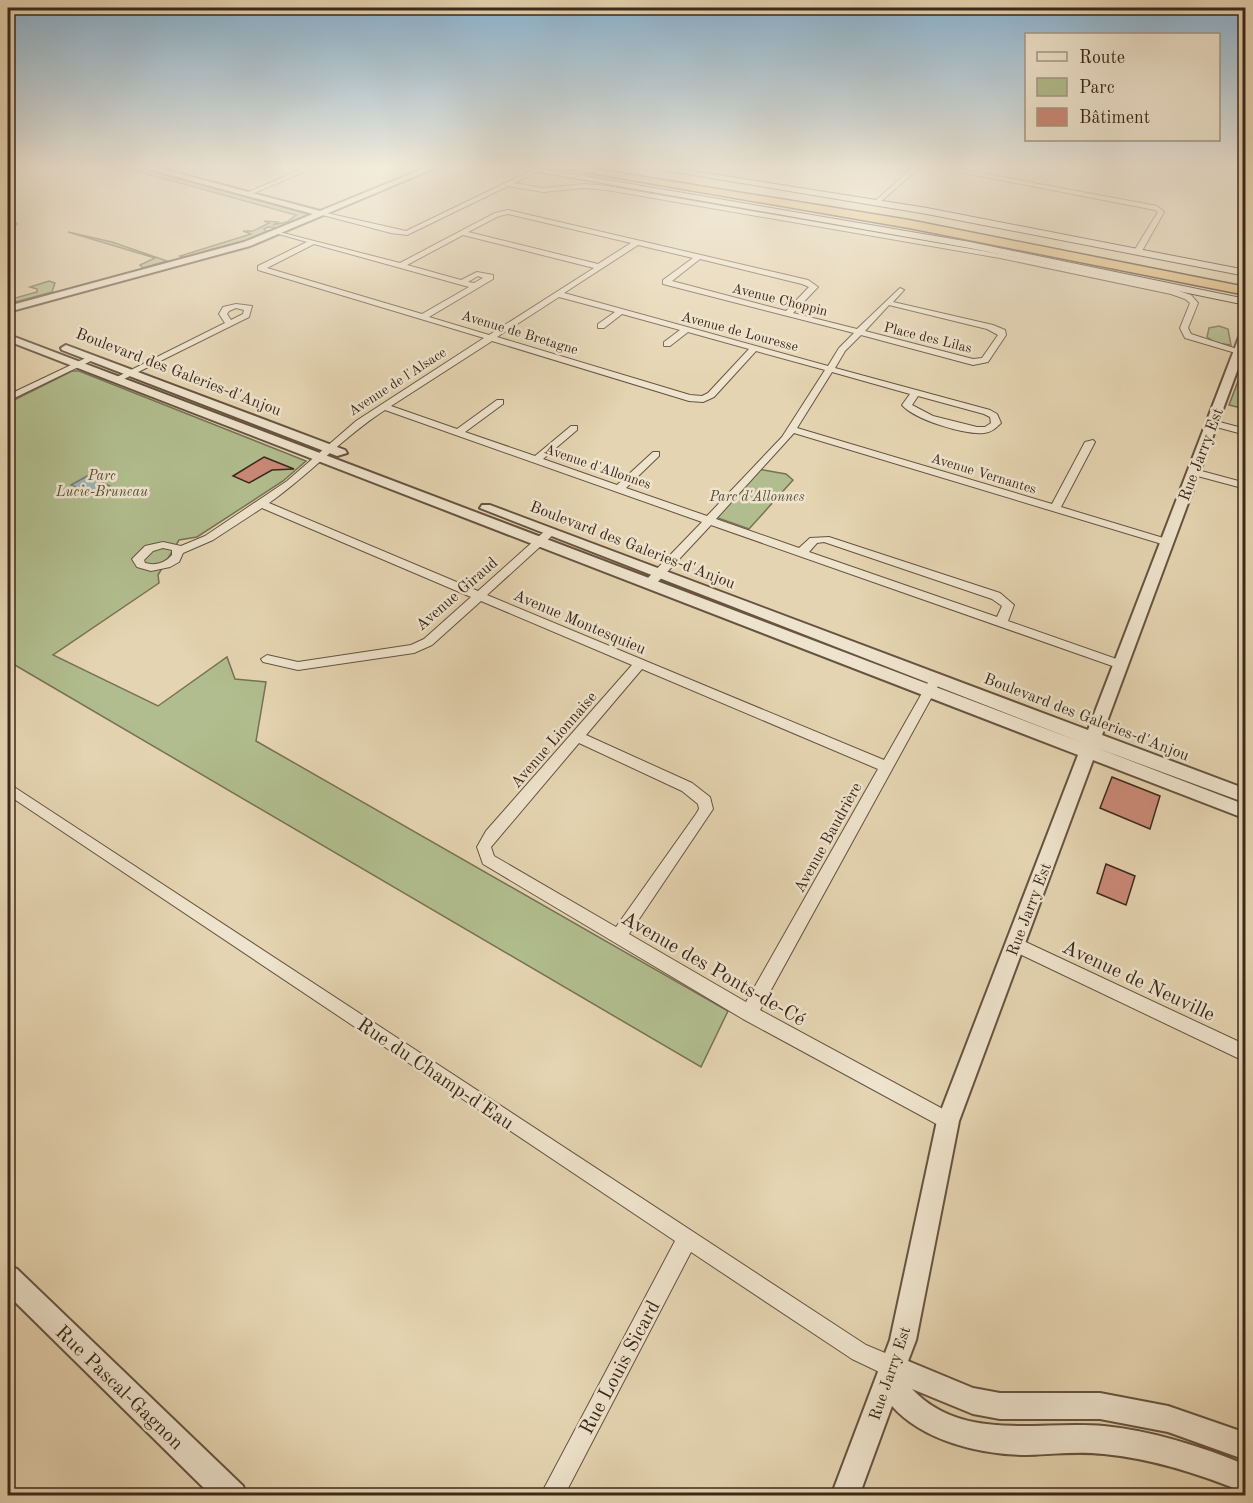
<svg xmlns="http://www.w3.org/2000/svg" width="1253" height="1503" font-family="'Old Standard TT',serif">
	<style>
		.green { fill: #b1bd8e; stroke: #767254; stroke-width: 1.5 }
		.water { fill: #9ab6b6; stroke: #747d78; stroke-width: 1.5 }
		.building { fill: #cb8977; stroke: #3b281b; stroke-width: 1.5 }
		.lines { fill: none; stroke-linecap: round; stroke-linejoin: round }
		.minor-casing { stroke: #665340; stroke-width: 2 }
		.tertiary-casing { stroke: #665340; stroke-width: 4 }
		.secondary-casing { stroke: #3b281b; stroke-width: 2 }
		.motorway-casing { stroke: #3b281b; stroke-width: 3 }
		.minor { fill: #eee3cc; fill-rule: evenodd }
		.tertiary { fill: #eee3cc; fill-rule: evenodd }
		.secondary { fill: #eee3cc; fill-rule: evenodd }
		.motorway { fill: #e2ba78; fill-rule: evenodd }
		.labels { text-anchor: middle; stroke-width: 5; stroke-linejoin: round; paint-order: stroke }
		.far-street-label { font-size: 14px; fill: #3b281b; stroke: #eee3cc }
		.far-park-label { font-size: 14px; font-style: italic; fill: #584d38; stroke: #eee3cc }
		.street-label { font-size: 16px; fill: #3b281b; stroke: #eee3cc }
		.near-street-label { font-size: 20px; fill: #3b281b; stroke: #eee3cc }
	</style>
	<rect width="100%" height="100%" fill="#e5d4b1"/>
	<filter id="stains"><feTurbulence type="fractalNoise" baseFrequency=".00333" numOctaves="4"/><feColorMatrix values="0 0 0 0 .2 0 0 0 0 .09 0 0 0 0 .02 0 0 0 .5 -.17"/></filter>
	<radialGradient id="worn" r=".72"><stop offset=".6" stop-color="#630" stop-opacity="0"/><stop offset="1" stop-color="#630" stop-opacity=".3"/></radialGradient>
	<g class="green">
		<polygon points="147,168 322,214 288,229 268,227 264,229 270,236 190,260 180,256 251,234 243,231 253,231 269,223 264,221 278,222 273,225 287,222 296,215 129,169"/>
		<polygon points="68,232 112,242 167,261 143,268 140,265 155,258"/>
		<polygon points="49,281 55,283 52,292 8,304 8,300 37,292 37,289 30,287"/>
		<polygon points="1219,326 1228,329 1231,345 1216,343 1207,337 1209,328"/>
		<polygon points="1243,368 1245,368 1245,409 1229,405"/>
		<polygon points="72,371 79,371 306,461 283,481 197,537 179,540 158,575 159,583 53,655 158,706 227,657 235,679 266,682 256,741 728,1011 701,1067 8,661 8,403"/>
		<polygon points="758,469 786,474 793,480 749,529 715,517"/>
	</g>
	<polygon class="water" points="87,476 110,486 93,495 71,485"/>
	<g class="building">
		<polygon points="264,457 294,469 272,470 249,483 233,476"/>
		<polygon points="1112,777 1160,796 1150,829 1100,808"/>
		<polygon points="1106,864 1135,876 1126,905 1097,893"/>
	</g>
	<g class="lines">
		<g class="minor-casing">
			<g id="minor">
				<polygon points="304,168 313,168 249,195 244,194"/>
				<polygon points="912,168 919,168 878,204 874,204 874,202"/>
				<polygon points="938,168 953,168 1157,206 1164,212 1142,251 1138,253 1134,251 1158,212 1155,210"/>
				<polygon points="1217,168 1246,171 1246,175 1220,170"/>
				<polygon points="534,169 536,172 514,183 543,188 584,184 607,186 1000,254 1176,290 1191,295 1198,303 1188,328 1191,334 1243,351 1239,354 1185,338 1180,328 1190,303 1185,299 1171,294 1000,258 607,190 584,188 543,192 508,186 407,235 391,233 319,214 322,212 406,231"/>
				<path d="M508 210 808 280 818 287 793 313 857 329 900 288 904 290 893 302 993 325 1005 330 1006 335 988 362 973 365 861 335 845 351 835 368 990 410 997 414 1001 423C996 428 992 432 984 433 965 435 915 420 902 405L910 394 832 372 797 428 1052 504 1085 442 1093 440 1095 442 1061 507 1170 540 1171 542 1170 544H1162L794 433 716 519 799 548 810 538 829 537 1000 593 1014 605 1008 621 1125 662 1127 665 1125 668 1121 669 711 525 654 586H646V580L702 522 385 410C343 437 309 475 269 503L478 591 546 530H554V534L487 595 884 760 930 679H938L940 682 760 1010 954 1115 957 1121 954 1127 948 1130 942 1127 743 1019 483 864 477 847 486 831 632 665 481 601 432 645 414 653 298 670 263 662 261 659 267 655 298 662 411 645 424 639 471 597 262 508 213 540 183 553 179 562 170 567 151 571 137 567 132 559 145 546 163 542 181 546 205 536 287 481 356 421 484 338 258 270V266L307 242 279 234V232L400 263 495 213ZM508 214 631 243 598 264 468 232 499 216ZM463 235 594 268 489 335 429 317 493 279V275L477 272 461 280 407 265ZM314 244 469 287 422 314 267 268ZM638 245 693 258 663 280V284L854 333 839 348 828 366 564 293ZM700 259 802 284 809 287 786 311 672 281ZM478 276 483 278 474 283 468 282ZM559 297 615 312 598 324V328H604L622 314 680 330 664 342V346H670L688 332 749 349 708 393 702 396 690 395 497 337ZM889 305 987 329 998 335 982 358 973 359 865 331ZM492 341 689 401 703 402 714 397 756 351 825 370 782 437 707 516 626 488 659 456V452H653L617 485 543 459 577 430V426H571L535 456 465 432 503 404V400H497L457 429 391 406ZM918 396 984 414 990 417 991 423 985 427H977L933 416 912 405ZM824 542 992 599 1002 606 997 617 809 552 817 543ZM163 548 172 550V555C165 563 156 566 145 563L144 560 153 551ZM642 669 878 769 746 1002 629 934 713 809 710 797 692 783 586 735ZM579 743 682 791 698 804 699 809 696 814 616 927 494 856 491 847Z"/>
				<polygon points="8,220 17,224 8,230"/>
				<path d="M236 304 252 306 249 317 120 381 113 379 225 323 219 314 223 307ZM236 308 244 310 243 314 231 320 227 314 229 311Z"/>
				<polygon points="90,356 97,358 8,401 8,395"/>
				<polygon points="1212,420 1246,429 1246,435 1209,425 1209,421"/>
				<polygon points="1194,469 1246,483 1246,489 1190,474 1190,470"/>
				<polygon points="8,783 866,1345 902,1360 905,1368 902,1376 894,1379 852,1359 691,1252 564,1496 540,1496 675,1241 8,795"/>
				<polygon points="1015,937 1246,1045 1246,1062 1009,949 1007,944 1009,939"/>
			</g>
		</g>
		<g class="tertiary-casing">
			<g id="tertiary">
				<polygon points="145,168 158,168 320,211 425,168 435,168 250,246 8,312 8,306 244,242 313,214"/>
				<path d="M1246 329V347L1102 735 1246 789V803L1097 748 1246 805V819L1093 760 959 1121 916 1340 908 1361 973 1388 1000 1393H1100L1168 1406 1246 1433V1460L1168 1432 1100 1419H1000L973 1414 912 1389C963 1443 1040 1420 1104 1426 1153 1431 1200 1446 1246 1465V1493C1200 1474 1154 1459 1104 1454 1078 1451 1053 1454 1027 1455 981 1455 923 1441 892 1406L859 1496H831L890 1340 937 1121 1078 755 8 341V335L12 336 1083 743 480 508 482 505H490L1088 730 1241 332Z"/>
				<polygon points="66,345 345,450 347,453 337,456 62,350 61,348"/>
				<polygon points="8,1266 17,1269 243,1486 247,1496 212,1496 8,1295"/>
			</g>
		</g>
		<g class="secondary-casing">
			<g id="secondary">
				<polygon points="516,168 537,168 970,242 1246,299 1246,305 970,248"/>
				<polygon points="651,168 674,168 927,208 1246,270 1246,276 927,214"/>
			</g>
		</g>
		<g class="motorway-casing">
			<polygon id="motorway" points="562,168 589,168 909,220 1246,287 1246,295 909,228"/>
		</g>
		<use href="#minor" class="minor"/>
		<use href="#tertiary" class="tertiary"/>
		<use href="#secondary" class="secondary"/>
		<use href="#motorway" class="motorway"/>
	</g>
	<linearGradient id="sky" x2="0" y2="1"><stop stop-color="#89b5d4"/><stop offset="0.44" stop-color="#f3ecdc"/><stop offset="1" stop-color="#f3ecdc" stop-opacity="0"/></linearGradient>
	<rect width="1253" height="379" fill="url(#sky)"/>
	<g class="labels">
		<g class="far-street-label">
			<text transform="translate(780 299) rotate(14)" y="5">Avenue Choppin</text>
			<text transform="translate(740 331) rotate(15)" y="5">Avenue de Louresse</text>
			<text transform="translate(520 332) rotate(17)" y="5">Avenue de Bretagne</text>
			<text transform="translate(928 337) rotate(14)" y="5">Place des Lilas</text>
			<text transform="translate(397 381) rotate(-33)" y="5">Avenue de l'Alsace</text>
			<text transform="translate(598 466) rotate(19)" y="5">Avenue d'Allonnes</text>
			<text transform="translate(984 473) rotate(17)" y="5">Avenue Vernantes</text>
		</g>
		<g class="far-park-label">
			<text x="102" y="480">Parc<tspan x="102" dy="16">Lucie-Bruneau</tspan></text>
			<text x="757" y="501">Parc d'Allonnes</text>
		</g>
		<g class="street-label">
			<text transform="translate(179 371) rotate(21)" y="6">Boulevard des Galeries-d'Anjou</text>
			<text transform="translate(1200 454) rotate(-69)" y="6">Rue Jarry Est</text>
			<text transform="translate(633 544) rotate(21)" y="6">Boulevard des Galeries-d'Anjou</text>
			<text transform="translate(456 593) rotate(-41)" y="6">Avenue Giraud</text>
			<text transform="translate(580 621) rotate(23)" y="6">Avenue Montesquieu</text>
			<text transform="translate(1087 716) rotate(21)" y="6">Boulevard des Galeries-d'Anjou</text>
			<text transform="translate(553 739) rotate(-49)" y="6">Avenue Lionnaise</text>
			<text transform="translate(827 837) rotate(-61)" y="6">Avenue Baudrière</text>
			<text transform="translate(1028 909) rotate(-69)" y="6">Rue Jarry Est</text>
			<text transform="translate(889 1373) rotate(-71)" y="6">Rue Jarry Est</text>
		</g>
		<g class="near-street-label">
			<text transform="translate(714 968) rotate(30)" y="7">Avenue des Ponts-de-Cé</text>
			<text transform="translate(1139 980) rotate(25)" y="7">Avenue de Neuville</text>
			<text transform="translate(436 1073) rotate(34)" y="7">Rue du Champ-d'Eau</text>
			<text transform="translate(619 1367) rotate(-62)" y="7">Rue Louis Sicard</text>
			<text transform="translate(120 1387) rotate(44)" y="7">Rue Pascal-Gagnon</text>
		</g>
	</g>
	<rect width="1253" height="1503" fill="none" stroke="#e5d4b1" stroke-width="30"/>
	<rect x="9" y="9" width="1235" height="1485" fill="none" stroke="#3b281b" stroke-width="3"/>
	<rect x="15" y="15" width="1223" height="1473" fill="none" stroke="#3b281b" stroke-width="1.5"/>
	<rect x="1025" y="33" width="195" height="108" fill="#eee3cc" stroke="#a69885" stroke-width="1.5"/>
	<rect x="1037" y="52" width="30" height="9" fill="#eee3cc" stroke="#a69885" stroke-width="1.5"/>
	<text x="1079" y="63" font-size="18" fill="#3b281b">Route</text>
	<rect x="1037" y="78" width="30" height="18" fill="#b1bd8e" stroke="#a69885" stroke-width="1.5"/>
	<text x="1079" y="93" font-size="18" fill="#3b281b">Parc</text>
	<rect x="1037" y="108" width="30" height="18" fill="#cb8977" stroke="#a69885" stroke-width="1.5"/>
	<text x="1079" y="123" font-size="18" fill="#3b281b">Bâtiment</text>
	<rect width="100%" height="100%" filter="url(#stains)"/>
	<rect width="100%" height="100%" fill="url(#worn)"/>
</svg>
